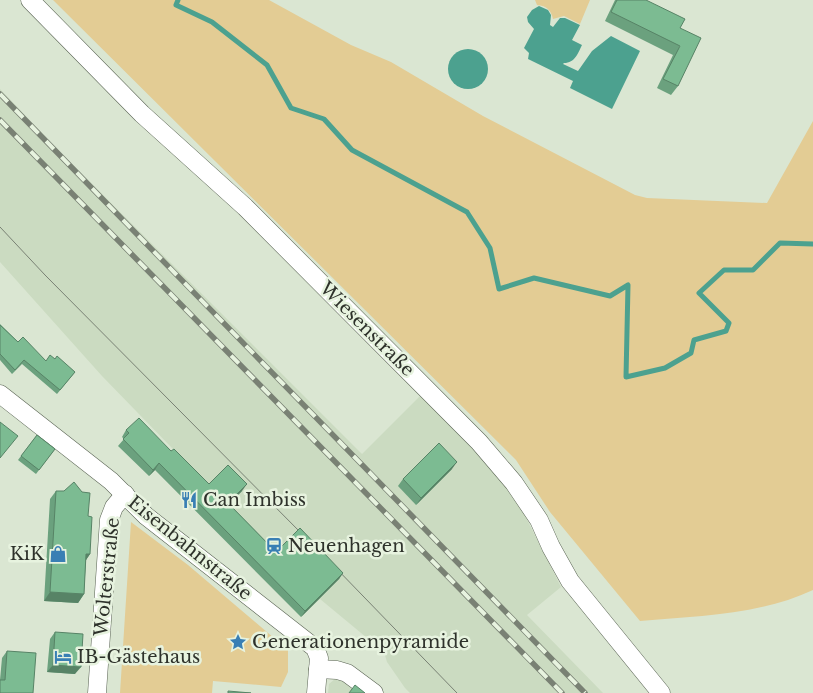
<svg xmlns="http://www.w3.org/2000/svg" width="813" height="693" font-family="'Libre Baskerville',serif">
	<style>
		.built { fill: #cbdbc1 }
		.green { fill: #e3cc94 }
		.water { fill: #4ca18f }
		.lines { fill: none; stroke-linecap: round; stroke-linejoin: round }
		.stream { stroke: #4ca18f; stroke-width: 5 }
		.street-casing { stroke: #5a6454; stroke-width: 19 }
		.street { stroke: #fff; stroke-width: 18 }
		.tram { stroke: #798174; stroke-width: 1 }
		.rail-casing { stroke: #798174; stroke-width: 5.5 }
		.rail { stroke: #e7f3df; stroke-width: 4; stroke-dasharray: 11; stroke-linecap: butt }
		.wall { fill: #6ba17e }
		.shaded-wall { fill: #578366 }
		.building { fill: #7cbb92; stroke: #578366 }
		.labels { text-anchor: middle; stroke-width: 5; stroke-linejoin: round; paint-order: stroke }
		.street-label { font-size: 18px; fill: #2e322b; stroke: #e7f3df }
		.poi-label { font-size: 18px; fill: #2e322b; stroke: #e7f3df; text-anchor: start }
	</style>
	<rect width="100%" height="100%" fill="#dae6d2"/>
	<g class="built">
		<polygon points="0,89 65,157 362,454 423,393 471,443 515,496 561,587 527,615 603,693 410,693 405,688 387,662 384,652 320,599 301,617 255,571 273,552 102,376 0,262"/>
		<polygon points="341,677 367,693 328,693 329,684 335,679"/>
	</g>
	<g class="green">
		<path d="M53 0H269L351 45 391 62 483 116 635 195 647 198 767 203 813 121V590C760 615 698 616 640 621L550 512 516 460Z"/>
		<path d="M535 0H590L580 24 564 16 553 19C551 10 547 6 537 5Z"/>
		<polygon points="131,522 188,565 288,650 288,672 281,687 213,681 212,693 120,693"/>
	</g>
	<g class="water">
		<path d="M539 6 548 10 551 15 550 25 553 27 560 18H565L580 25 572 40 582 45C578 53 575 63 564 63L563 64 578 71 592 51 611 36 640 51 612 109 570 88 573 81 528 59 529 53 524 48 534 29 528 22 527 17 532 10Z"/>
		<circle cx="468" cy="69" r="20"/>
	</g>
	<g class="lines">
		<polyline class="stream" points="178,0 176,5 212,22 267,65 291,108 324,119 352,150 467,212 490,248 499,289 534,278 610,296 628,285 626,377 665,368 691,353 694,340 726,331 729,323 699,293 724,270 753,270 780,243 813,244"/>
		<g class="street-casing">
			<g id="street">
				<polyline points="30,0 142,114 245,207 479,442 514,483 539,520 551,547 570,581 661,693"/>
				<polyline points="0,394 111,481 146,516 315,648 319,658 316,693"/>
				<polyline points="318,669 337,670 347,673 374,693"/>
				<polyline points="97,693 109,520 114,507 125,494"/>
			</g>
		</g>
		<use href="#street" class="street"/>
		<g class="tram">
			<polyline points="0,227 45,275 307,539"/>
			<polyline points="332,564 457,693"/>
		</g>
		<g class="rail-casing">
			<g id="rail">
				<polyline points="0,94 585,693"/>
				<polyline points="0,120 562,693"/>
			</g>
		</g>
		<use href="#rail" class="rail"/>
	</g>
	<g class="wall">
		<polygon points="615,0 646,0 680,28 678,86 671,95 657,88 673,55 605,21"/>
		<polygon points="0,324 18,342 46,361 55,359 75,372 57,394 22,364 12,374 0,360"/>
		<polygon points="126,430 171,451 209,484 242,491 229,504 276,552 343,573 339,579 301,617 155,470 149,476 118,446 124,439 122,437"/>
		<polygon points="37,435 55,449 36,474 18,460"/>
		<polygon points="452,469 416,505 398,486 403,479"/>
		<polygon points="56,491 88,516 90,554 86,560 84,594 78,603 44,601 50,499"/>
		<polygon points="55,632 75,674 47,672 50,639"/>
		<polygon points="7,651 33,693 0,680 2,658"/>
	</g>
	<g class="shaded-wall">
		<polygon points="457,462 452,469 416,505 421,498"/>
		<polygon points="159,463 155,470 149,476 153,470"/>
		<polygon points="247,484 242,491 223,510 228,503"/>
		<polygon points="86,554 90,554 84,563"/>
		<polygon points="343,573 339,579 301,617 305,611"/>
		<polygon points="50,592 84,594 78,603 44,601"/>
		<polygon points="53,665 81,667 75,674 47,672"/>
	</g>
	<g class="building">
		<polygon points="617,0 646,0 685,19 680,28 701,38 678,86 663,79 680,46 611,12"/>
		<polygon points="0,325 18,342 23,337 46,361 50,355 55,359 57,356 75,372 60,390 24,360 15,370 0,354"/>
		<polygon points="139,418 171,451 174,449 209,484 228,465 247,484 228,503 276,552 300,528 343,573 305,611 159,463 153,470 123,439 129,433 126,430"/>
		<polygon points="0,422 18,436 0,458"/>
		<polygon points="37,435 55,449 39,470 21,456"/>
		<polygon points="439,443 457,462 421,498 403,479"/>
		<polygon points="74,482 82,492 90,493 88,516 92,517 90,554 86,554 84,594 50,592 56,491 64,491"/>
		<polygon points="55,632 83,634 81,667 53,665"/>
		<polygon points="7,651 36,653 33,693 0,693 0,680 5,680"/>
		<polygon points="355,685 365,693 349,693"/>
		<polygon points="228,691 251,693 228,693"/>
	</g>
	<defs>
		<g id="restaurant-bare" transform="scale(1.35)"><path d="M-5-6h1v4h1v-4h1v4h1v-4h1v5L-1.5 .5V6h-2V.5L-5-1ZM5-6V6H3V1.5H1.5Q1.5-4 5-6Z" fill="#397fb4" stroke="#e7f3df" stroke-width="2.5" paint-order="stroke"/></g>
		<g id="station-bare" transform="scale(1.35)"><path d="M-3-6H3Q5-6 5-4V2Q5 4 3 4L4.5 6H3L1.5 4h-3L-3 6H-4.5L-3 4Q-5 4-5 2V-4Q-5-6-3-6ZM-3.5-4v3h7v-3ZM-3.5 1v1.5H-2V1ZM2 1v1.5H3.5V1Z" fill="#397fb4" stroke="#e7f3df" stroke-width="2.5" paint-order="stroke"/></g>
		<g id="shop-bare" transform="scale(1.35)"><path d="M-5-2.5h2.3a2.7 3.5 0 0 1 5.4 0H5L5.5 6h-11ZM-1.5-2.5h3a1.5 2.3 0 0 0-3 0Z" fill="#397fb4" stroke="#e7f3df" stroke-width="2.5" paint-order="stroke"/></g>
		<g id="sight-bare" transform="scale(1.35)"><path d="M0-6L1.8-2.2L6-1.7L2.9 1.2L3.7 5.4L0 3.3L-3.7 5.4L-2.9 1.2L-6-1.7L-1.8-2.2Z" fill="#397fb4" stroke="#e7f3df" stroke-width="2.5" paint-order="stroke"/></g>
		<g id="hotel-bare" transform="scale(1.35)"><path d="M-6-4.5h1.5V1H6V5H4.5V3h-9V5H-6ZM-4 0a1.8 1.8 0 1 1 3.6 0ZM.5 0V-2.5h3Q6-2.5 6 0Z" fill="#397fb4" stroke="#e7f3df" stroke-width="2.5" paint-order="stroke"/></g>
	</defs>
	<g fill-rule="evenodd">
		<use href="#restaurant-bare" x="189" y="500"/>
		<use href="#station-bare" x="274" y="546"/>
		<use href="#shop-bare" x="58" y="554"/>
		<use href="#sight-bare" x="238" y="642"/>
		<use href="#hotel-bare" x="63" y="657"/>
	</g>
	<g class="labels">
		<g class="street-label">
			<text transform="translate(367 329) rotate(45)" y="6">Wiesenstraße</text>
			<text transform="translate(190 548) rotate(39)" y="6">Eisenbahnstraße</text>
			<text transform="translate(107 577) rotate(-84)" y="6">Wolterstraße</text>
		</g>
		<g class="poi-label">
			<text x="203" y="506">Can Imbiss</text>
			<text x="288" y="552">Neuenhagen</text>
			<text x="44" y="560" text-anchor="end">KiK</text>
			<text x="252" y="648">Generationenpyramide</text>
			<text x="77" y="663">IB-Gästehaus</text>
		</g>
	</g>
</svg>
